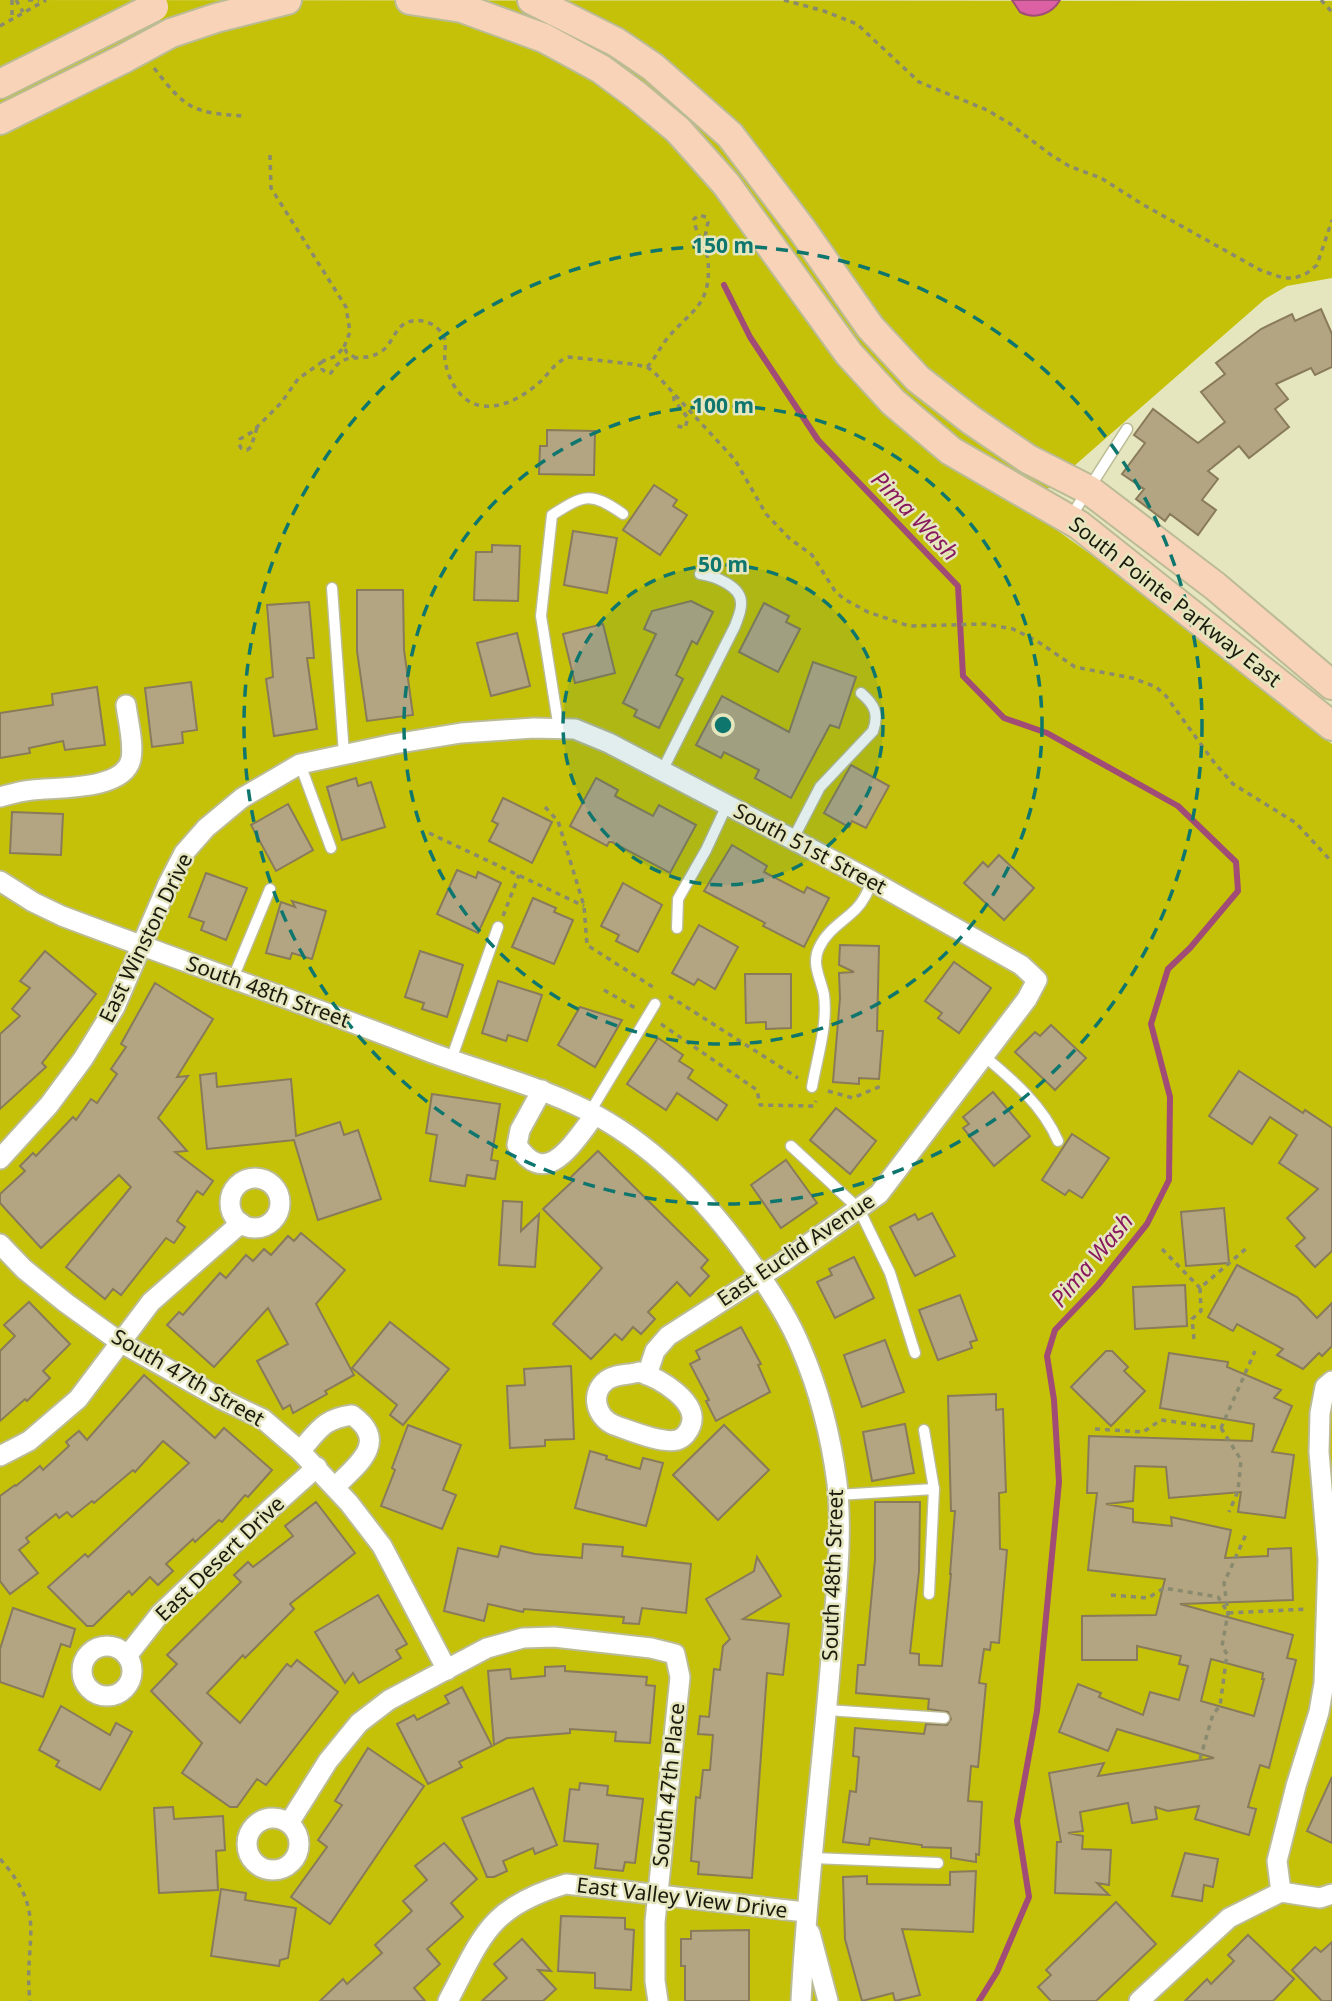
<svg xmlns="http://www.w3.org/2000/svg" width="1332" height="2001" font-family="'Noto Sans',sans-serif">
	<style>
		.green { fill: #c4c108 }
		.water { fill: #db61a4; stroke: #a14c76; stroke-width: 2 }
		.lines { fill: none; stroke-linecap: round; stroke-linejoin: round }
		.stream { stroke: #a14c76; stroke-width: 6 }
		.building { fill: #b4a582; stroke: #897b59; stroke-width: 2; fill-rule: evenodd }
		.service-casing { stroke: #bbbb95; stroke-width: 13 }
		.minor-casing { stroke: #bbbb95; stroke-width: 23 }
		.secondary-casing { stroke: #bbbb95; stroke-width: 32 }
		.path { stroke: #898a6e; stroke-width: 3.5; stroke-dasharray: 5 5; stroke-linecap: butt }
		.service { stroke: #fff; stroke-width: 10 }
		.minor { stroke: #fff; stroke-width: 19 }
		.secondary { stroke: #f8d3b8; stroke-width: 28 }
		.secondary-bridge-casing { stroke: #bbbb95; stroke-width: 32; stroke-linecap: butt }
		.secondary-bridge { stroke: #f8d3b8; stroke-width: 28 }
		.ring { fill: none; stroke: #0f766e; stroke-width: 3.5; stroke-dasharray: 12 9 }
		.labels { text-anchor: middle; stroke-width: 5; stroke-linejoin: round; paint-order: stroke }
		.street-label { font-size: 21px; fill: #1a1a0c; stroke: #e5e6be }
		.water-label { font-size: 23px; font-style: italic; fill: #88185d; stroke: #e5e6be }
		.centre { fill: #0f766e; stroke: #e5e6be; stroke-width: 3.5 }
		.ring-label { font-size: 21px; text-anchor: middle; font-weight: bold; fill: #0f766e; stroke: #e5e6be; stroke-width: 5; stroke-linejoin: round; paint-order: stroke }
	</style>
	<rect width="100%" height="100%" fill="#e5e6be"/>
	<polygon class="green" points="0,0 1332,1 1332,278 1287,286 1265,299 1026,508 1125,579 1332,744 1332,2001 0,2001"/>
	<path class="water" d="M1012 0H1060C1052 14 1035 20 1020 12Z"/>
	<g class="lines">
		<polyline class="stream" points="724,285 750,337 818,440 958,586 963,676 1004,718 1047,733 1178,806 1236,862 1238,891 1190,948 1168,969 1151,1024 1170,1097 1169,1180 1147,1224 1098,1285 1055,1330 1047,1356 1054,1400 1059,1482 1037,1711 1017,1821 1029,1897 997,1972 979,2001"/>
	</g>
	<g class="building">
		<polygon points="1321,309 1332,334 1332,367 1315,375 1311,368 1276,384 1288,399 1275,409 1289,427 1249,458 1239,446 1208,471 1218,479 1202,500 1216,510 1198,535 1170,514 1165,521 1136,499 1144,489 1122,474 1145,443 1134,435 1153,409 1198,443 1225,422 1201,392 1225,374 1216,363 1261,329 1292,314 1295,321"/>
		<polygon points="547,430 595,431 594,475 539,474 540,446 547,446"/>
		<polygon points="654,485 677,500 673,506 687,515 660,555 623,530"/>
		<polygon points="573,531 617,538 607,593 564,585"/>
		<polygon points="492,545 520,546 518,601 474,600 476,552 492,552"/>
		<polygon points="357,590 403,590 404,650 413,715 367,721 357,651"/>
		<polygon points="691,601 713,612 697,644 692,641 676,675 683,679 659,728 634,716 637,710 623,703 656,634 644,629 652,611"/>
		<polygon points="309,602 314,658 307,658 317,729 274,736 266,679 273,677 267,605"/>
		<polygon points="764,603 789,616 786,622 800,629 778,672 739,652"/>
		<polygon points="603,624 615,673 575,683 563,634"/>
		<polygon points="517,633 530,686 491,696 477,643"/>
		<polygon points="813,662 856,677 839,728 830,725 791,798 755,778 759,770 724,752 721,758 696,745 722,696 789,732"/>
		<polygon points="191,682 197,730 182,732 183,743 152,747 145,688"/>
		<polygon points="97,687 105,745 65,750 63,741 29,748 30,753 0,758 0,713 53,705 52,694"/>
		<polygon points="851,765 889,786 866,828 852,821 849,827 824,813"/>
		<polygon points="356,778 358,786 371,782 385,827 342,840 327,787"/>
		<polygon points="596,778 618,790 615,796 653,816 659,805 696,825 670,873 612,842 609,842 607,846 570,826"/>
		<polygon points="503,798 552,822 532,863 489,841 498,824 492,821"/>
		<polygon points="288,804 313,850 276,871 251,825"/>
		<polygon points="12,812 63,814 61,855 10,853"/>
		<polygon points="732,845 767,866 764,872 804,893 807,887 829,898 804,947 763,926 765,923 704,891"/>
		<polygon points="999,855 1034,888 1004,920 964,883 983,862 988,867"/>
		<polygon points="457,870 476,878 478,872 501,883 478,933 437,914"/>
		<polygon points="206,873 247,888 226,940 201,930 204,922 189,917"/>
		<polygon points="623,883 662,905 638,952 616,941 619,935 601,926"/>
		<polygon points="533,898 556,908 554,912 573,920 554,964 512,947"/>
		<polygon points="292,901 326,911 312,959 292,953 290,959 266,953 281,902 295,907"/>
		<polygon points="699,925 738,947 715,989 698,979 694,985 672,973"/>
		<polygon points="840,945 879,946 877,1031 883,1031 879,1079 859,1078 859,1084 833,1082 840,998 839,973 854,972 839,965"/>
		<polygon points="45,951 96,994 42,1063 46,1067 0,1109 0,1034 20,1016 12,1009 30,988 20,981"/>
		<polygon points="420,951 463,965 447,1017 422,1009 424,1003 405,997"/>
		<polygon points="954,962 991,988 959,1033 938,1018 942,1013 925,1001"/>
		<polygon points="745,974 791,974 791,1028 766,1029 766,1022 746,1023"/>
		<polygon points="498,981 542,995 527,1041 508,1035 506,1041 482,1033"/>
		<polygon points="155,983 213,1019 177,1077 188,1076 158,1118 187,1151 175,1152 213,1181 203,1195 197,1191 177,1221 185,1227 174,1243 166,1238 121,1295 113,1289 105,1299 66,1267 131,1187 119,1175 41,1248 0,1203 0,1194 25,1171 20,1166 33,1153 36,1156 73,1117 76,1120 91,1099 97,1103 117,1074 111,1069 126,1047 121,1044"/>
		<polygon points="580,1007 622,1020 595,1067 558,1045"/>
		<polygon points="1051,1025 1086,1058 1055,1090 1015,1052 1035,1032 1040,1036"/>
		<polygon points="658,1038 683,1055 679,1061 693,1070 688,1078 727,1105 717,1120 677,1093 666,1110 627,1084"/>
		<polygon points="1239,1071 1303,1113 1305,1110 1332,1128 1332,1251 1315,1267 1296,1246 1305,1238 1287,1218 1318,1189 1279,1163 1297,1135 1270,1117 1252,1144 1209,1116"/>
		<polygon points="216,1073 217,1087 291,1079 296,1136 340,1122 344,1135 358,1130 381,1199 318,1220 294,1140 207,1149 200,1075"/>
		<polygon points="993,1092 1030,1136 994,1166 963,1128 969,1124 963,1117"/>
		<polygon points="432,1094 500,1104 491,1160 498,1161 495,1179 467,1175 465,1186 430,1181 437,1135 426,1133"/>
		<polygon points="836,1108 876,1141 850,1174 810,1140"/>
		<polygon points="1072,1134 1109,1158 1082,1198 1069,1190 1065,1195 1042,1180"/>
		<polygon points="598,1151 708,1260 701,1268 709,1276 690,1296 677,1282 648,1312 655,1319 641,1334 633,1327 622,1340 615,1334 591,1359 553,1324 602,1268 543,1209 573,1181 570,1178"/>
		<polygon points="786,1160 817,1203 781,1228 751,1185"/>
		<polygon points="503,1201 522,1202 521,1231 539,1214 535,1267 499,1265"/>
		<polygon points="1224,1208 1229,1263 1186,1266 1181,1212"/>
		<polygon points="932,1213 955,1256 915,1276 890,1227 915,1214 918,1220"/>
		<polygon points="301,1233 345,1270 316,1304 354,1375 325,1391 327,1394 293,1413 290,1405 283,1409 257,1361 288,1344 268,1308 214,1367 167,1325 179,1312 183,1315 220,1273 226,1278 246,1255 253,1261 264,1249 271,1255 288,1236 294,1241"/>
		<polygon points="854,1257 874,1298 835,1318 817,1282 832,1275 829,1269"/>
		<polygon points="1237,1265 1297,1297 1317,1318 1332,1303 1332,1346 1322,1356 1319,1353 1303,1369 1277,1355 1283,1349 1237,1324 1233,1331 1208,1317"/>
		<polygon points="1185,1285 1187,1326 1135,1329 1133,1287"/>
		<polygon points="960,1295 977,1340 970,1342 972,1348 938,1360 919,1310"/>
		<polygon points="29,1302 70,1344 43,1371 50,1378 27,1401 25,1399 0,1421 0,1351 15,1336 4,1325"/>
		<polygon points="390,1322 449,1369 403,1425 390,1415 397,1405 352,1368"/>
		<polygon points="741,1327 761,1364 758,1365 770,1392 716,1421 706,1401 709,1400 690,1364 700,1359 696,1351"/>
		<polygon points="885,1340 904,1392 862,1407 844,1355"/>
		<polygon points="1106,1351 1112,1351 1128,1367 1124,1371 1145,1391 1111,1426 1071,1387"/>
		<path d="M1169 1353 1228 1362 1227 1367 1281 1390 1274 1398 1292 1406 1272 1452 1294 1455 1285 1518 1238 1512 1241 1492 1169 1498 1166 1467 1135 1466 1133 1501 1106 1504 1133 1509V1522L1172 1526 1171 1517 1231 1530 1225 1558 1268 1556V1549L1291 1548 1293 1600 1180 1604 1293 1635 1287 1658 1296 1660 1269 1768 1260 1765 1248 1807 1256 1809 1249 1835 1195 1819 1199 1806 1168 1811 1155 1807 1157 1819 1132 1823 1128 1803 1080 1812 1083 1831 1068 1833 1083 1836 1082 1849 1111 1850 1109 1885 1097 1883 1109 1895 1055 1893 1057 1842H1061L1049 1773 1104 1763 1098 1776 1214 1758 1117 1729 1108 1751 1059 1732 1078 1684 1101 1693 1099 1697 1143 1715 1150 1692 1179 1700 1188 1666 1179 1664 1181 1656 1137 1646V1660H1082V1616L1156 1615 1165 1579 1088 1570 1097 1493H1087L1089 1436 1252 1441 1254 1424 1160 1408ZM1211 1659 1263 1673 1262 1679H1264L1254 1716 1201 1701Z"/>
		<polygon points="571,1366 574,1439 545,1440 545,1446 510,1448 507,1386 525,1385 524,1369"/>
		<polygon points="144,1375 215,1438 224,1428 272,1470 248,1497 245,1495 222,1522 219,1520 195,1542 193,1539 166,1564 173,1571 158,1585 150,1577 132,1595 129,1591 93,1626 87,1626 48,1587 85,1554 88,1557 189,1463 163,1441 135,1472 133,1470 94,1503 92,1501 72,1517 67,1512 59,1518 56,1514 26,1538 29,1542 19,1550 38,1573 10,1594 0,1581 0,1496 15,1485 16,1486 40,1466 43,1470 69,1446 66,1442 79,1431 87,1440"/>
		<polygon points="996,1394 996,1410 1003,1409 1004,1438 1006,1492 999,1493 1000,1549 1007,1550 999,1643 991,1642 990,1650 984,1649 979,1683 986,1684 978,1767 971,1766 968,1801 982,1802 979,1855 976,1854 976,1862 951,1858 951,1848 922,1847 922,1845 870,1838 869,1845 843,1842 850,1791 856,1792 859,1757 853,1756 855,1728 924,1734 926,1724 947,1725 951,1719 948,1712 928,1709 929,1699 856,1693 858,1665 865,1665 875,1560 875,1502 920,1502 919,1571 910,1653 919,1654 919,1665 942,1666 951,1574 950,1574 955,1511 951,1511 948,1396"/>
		<polygon points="905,1424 914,1473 872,1481 863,1432"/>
		<polygon points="408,1425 461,1445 443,1490 456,1495 442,1529 381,1506 395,1470 392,1468"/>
		<polygon points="724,1425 769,1470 718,1520 673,1475"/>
		<polygon points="590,1451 607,1456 606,1459 640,1469 643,1458 663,1463 646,1526 575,1508"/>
		<polygon points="316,1502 355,1553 290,1604 294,1609 245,1658 243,1655 207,1693 240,1723 287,1664 291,1667 297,1660 338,1692 266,1785 257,1779 237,1807 230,1807 182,1773 202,1743 151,1691 177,1664 167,1655 241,1582 234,1575 248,1562 253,1567 293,1536 285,1526"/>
		<polygon points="583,1544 623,1547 622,1556 691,1564 686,1613 642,1608 639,1624 623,1623 624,1617 524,1609 523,1612 488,1604 484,1621 444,1611 458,1548 498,1557 501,1546 535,1554 582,1558"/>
		<polygon points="757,1557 781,1596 743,1619 789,1624 783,1675 767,1673 752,1878 698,1874 699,1862 691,1861 696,1797 700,1798 703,1770 710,1770 713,1735 698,1734 700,1716 709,1717 714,1669 720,1670 723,1646 730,1639 706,1599 754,1571"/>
		<polygon points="378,1595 407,1644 396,1650 401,1658 359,1683 353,1673 345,1683 315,1632"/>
		<polygon points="13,1608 75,1629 70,1647 61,1644 43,1697 0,1682 0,1649"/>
		<polygon points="565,1666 565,1671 647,1677 646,1685 655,1686 650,1743 615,1741 616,1732 570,1729 570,1733 507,1738 494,1745 488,1671 510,1669 511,1679 545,1676 545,1667"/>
		<polygon points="462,1687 492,1746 459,1762 462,1767 428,1784 397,1724 414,1715 417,1720 449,1703 445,1696"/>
		<polygon points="61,1706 110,1735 116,1723 132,1732 100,1790 56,1766 59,1761 39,1750"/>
		<polygon points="368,1748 424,1786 330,1924 291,1897 327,1847 318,1840 342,1805 335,1801"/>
		<polygon points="1332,1777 1332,1843 1307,1831"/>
		<polygon points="580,1783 608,1786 607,1795 643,1799 635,1863 625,1862 623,1871 595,1868 598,1844 564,1841 570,1789 579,1790"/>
		<polygon points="533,1788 557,1845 535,1854 533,1848 503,1861 507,1871 494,1877 487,1877 462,1818"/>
		<polygon points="173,1807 174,1819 223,1816 225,1850 216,1851 218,1890 159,1893 154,1808"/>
		<polygon points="444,1843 477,1879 451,1903 463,1917 427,1949 440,1964 414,1988 425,2001 320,2001 343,1979 347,1984 382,1953 375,1945 412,1911 403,1901 427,1880 415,1866"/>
		<polygon points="1185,1853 1218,1859 1213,1887 1204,1885 1202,1901 1172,1896"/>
		<polygon points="976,1871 973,1932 902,1929 920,1995 895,2001 893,1993 862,2001 845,1939 843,1877 867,1876 867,1884 950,1885 950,1872"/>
		<polygon points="221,1889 246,1893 245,1900 296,1908 288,1958 280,1960 279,1966 211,1956"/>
		<polygon points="1116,1902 1156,1944 1096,2001 1051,2001 1038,1987 1051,1975 1046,1970"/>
		<polygon points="561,1916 625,1918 625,1929 634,1930 631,1990 595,1988 595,1973 558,1971"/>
		<polygon points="749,1930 749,2001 685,2001 685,1966 681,1966 681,1939 691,1939 691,1931"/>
		<polygon points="1248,1935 1294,1979 1273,2001 1185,2001 1207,1979 1211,1984 1234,1961 1228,1955"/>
		<polygon points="522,1939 551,1971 538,1970 556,1989 543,2001 482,2001 507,1978 494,1964"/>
		<polygon points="1332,1942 1332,2001 1322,2001 1292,1970 1315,1947 1321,1952"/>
	</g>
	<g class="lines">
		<g class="service-casing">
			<g id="service">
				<polyline points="1070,518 1127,429"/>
				<polyline points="332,588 344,754"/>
				<path d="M559 729 541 616 552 515C584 495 590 491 623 514"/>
				<polyline points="300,764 331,848"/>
				<path d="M662 771 735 626C737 620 741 612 741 605 743 586 714 576 700 574"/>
				<path d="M793 839 820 787 873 731C879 714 875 705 861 693"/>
				<polyline points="677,928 678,899 706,850 727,805"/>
				<polyline points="233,978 270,889"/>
				<path d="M984 1056C1013 1080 1043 1106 1058 1141"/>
				<polyline points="451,1060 498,927"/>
				<path d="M812 1087C817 1058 828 1025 824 995 821 979 811 964 819 948 827 930 843 922 856 909 864 901 868 891 872 881"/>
				<polyline points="590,1112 655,1004"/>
				<polyline points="791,1146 859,1209 890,1273 915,1353"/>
				<polyline points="924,1430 934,1489"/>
				<polyline points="837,1495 934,1489 929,1594"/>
				<polyline points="827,1710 944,1718"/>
				<polyline points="812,1858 938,1863"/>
			</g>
		</g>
		<g class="minor-casing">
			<g id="minor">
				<path d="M0 797C11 794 21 791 32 790 57 787 124 791 131 759 134 743 128 721 126 705"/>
				<path d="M0 881 33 902 62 916C181 961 301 1002 419 1048 475 1070 532 1083 586 1110 658 1146 714 1208 759 1274 775 1298 790 1321 801 1348 819 1390 831 1437 837 1483 843 1536 836 1592 832 1645 823 1764 807 1882 801 2001"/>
				<path d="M542 1090 520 1130 517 1145C547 1191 574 1141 595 1115"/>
				<polyline points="0,1159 49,1105 83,1059 115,1007 168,884 184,853 206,828 242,798 300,764 394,744 461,733 534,728 575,729 609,743 872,881 1021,965 1037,980 1027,999 879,1194 783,1262 668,1336 655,1351 647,1375"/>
				<circle cx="255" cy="1203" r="25"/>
				<polyline points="0,1244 24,1269 66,1303 120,1342 221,1399 263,1419 300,1451 349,1503 382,1546 447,1670"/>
				<path d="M639 1372C659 1378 699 1401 691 1425 689 1431 684 1438 677 1440 661 1444 629 1430 614 1425 596 1417 589 1393 607 1380 615 1374 629 1375 639 1372Z"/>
				<path d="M300 1451C319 1430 323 1419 352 1415 390 1442 357 1465 335 1487"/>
				<polyline points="0,1456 29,1441 78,1399 151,1302 241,1223"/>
				<circle cx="107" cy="1671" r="25"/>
				<polyline points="127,1656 160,1614 270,1509 317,1467"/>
				<circle cx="273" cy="1844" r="26"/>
				<polyline points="289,1823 328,1761 359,1723 389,1700 487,1648 523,1638 554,1637 651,1648 675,1654 680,1677 655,1922 655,1981 658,2001"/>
				<polyline points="1281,1892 1277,1861 1296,1786 1319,1712 1324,1683 1328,1560 1319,1452 1320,1413 1325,1387 1332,1381"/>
				<polyline points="810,1933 828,2001"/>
				<path d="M448 2001C483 1935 489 1907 566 1884L805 1912"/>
				<polyline points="1139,2001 1229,1918 1281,1892 1320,1898 1332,1894"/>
			</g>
		</g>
		<g class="secondary-casing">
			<g id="secondary">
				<polyline points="410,0 462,8 544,38 601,69 636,95 678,130 726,184 849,354 893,402 951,451 1079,525 1332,726"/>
				<polyline points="532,0 616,42 653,67 730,135 803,231 870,327 918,379 971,420 1028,459 1089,490 1215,586 1332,685"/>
				<polyline points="171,33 216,18 287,0"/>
				<polyline points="0,84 110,29"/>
				<polyline points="0,120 123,59"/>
			</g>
		</g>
		<g class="path">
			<polyline points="12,0 12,18"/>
			<polyline points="16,0 23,12"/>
			<polyline points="28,0 39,0"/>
			<polyline points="784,0 824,11 857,24 919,82 987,110 1009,123 1051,155 1069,166 1101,178 1142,204 1262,271 1284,278 1295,278 1307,273 1317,265 1332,220"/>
			<polyline points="1321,0 1332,12"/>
			<polyline points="0,26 46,0"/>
			<path d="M154 68C186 109 192 113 245 116"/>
			<polyline points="270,155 271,188 346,307 350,332 344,347"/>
			<path d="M356 358 347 353 344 347 336 356 323 361 322 369 326 373H331C345 348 362 365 382 351 392 344 395 328 406 323 420 316 440 324 445 340 446 347 444 354 445 361 449 382 461 404 484 406 505 408 527 394 541 381 551 371 556 361 569 357L632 364 647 367 654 372 735 460 766 514 789 538 812 555 835 591 844 599 868 612 909 626 985 624 1013 629 1037 641 1075 667 1132 678 1156 687 1166 696 1213 761 1233 784 1296 823 1332 862"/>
			<path d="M647 367C655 359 659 349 666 340 690 310 712 307 708 260 706 245 695 233 694 219L699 215 706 217 708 222 704 242"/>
			<polyline points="674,396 674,400 688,418 685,428 674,425"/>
			<polyline points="257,428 251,447 247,450 241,448 239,444 240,439 252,432 281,403 298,379 322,362"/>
			<polyline points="545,807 558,821 584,906 587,945 656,989"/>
			<polyline points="429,833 584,906"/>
			<polyline points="503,916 519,875"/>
			<polyline points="604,990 637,1009"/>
			<polyline points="669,996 798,1078"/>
			<polyline points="661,1024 757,1090 760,1105 814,1106 816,1101"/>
			<polyline points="828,1091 853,1098 881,1086"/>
			<polyline points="1162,1249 1200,1288"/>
			<polyline points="1194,1339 1192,1319 1201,1311 1200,1288 1248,1247"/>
			<polyline points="1221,1428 1241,1460 1238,1491 1229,1512"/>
			<polyline points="1095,1429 1143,1432 1161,1420 1221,1428 1255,1351"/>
			<polyline points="1111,1595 1148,1598 1164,1588 1218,1597 1228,1613 1307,1609"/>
			<polyline points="1200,1759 1213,1714 1220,1706 1227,1654 1222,1646 1228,1613 1224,1583 1247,1532"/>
			<path d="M0 1859C49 1913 23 1941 30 2001"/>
		</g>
		<use href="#service" class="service"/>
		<use href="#minor" class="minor"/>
		<use href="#secondary" class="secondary"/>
		<g class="secondary-bridge-casing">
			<g id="secondary-bridge">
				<polyline points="110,29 154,7"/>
				<polyline points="123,59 171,33"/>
			</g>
		</g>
		<use href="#secondary-bridge" class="secondary-bridge"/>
	</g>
	<circle cx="723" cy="725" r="160" fill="#0f766e" fill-opacity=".12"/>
	<g class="ring">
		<circle cx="723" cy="725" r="160"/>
		<circle cx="723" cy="725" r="319"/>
		<circle cx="723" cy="725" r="479"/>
	</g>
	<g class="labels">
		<g class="street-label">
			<text transform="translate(1175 602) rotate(38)" y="7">South Pointe Parkway East</text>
			<text transform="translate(810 849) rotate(28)" y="7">South 51st Street</text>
			<text transform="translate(146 938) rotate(-64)" y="7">East Winston Drive</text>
			<text transform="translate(268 992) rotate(20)" y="7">South 48th Street</text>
			<text transform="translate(796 1250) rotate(-34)" y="7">East Euclid Avenue</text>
			<text transform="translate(188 1378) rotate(30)" y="7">South 47th Street</text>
			<text transform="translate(220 1559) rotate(-44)" y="7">East Desert Drive</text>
			<text transform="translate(833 1575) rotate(-88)" y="7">South 48th Street</text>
			<text transform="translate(669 1785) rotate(-84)" y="7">South 47th Place</text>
			<text transform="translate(682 1898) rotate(7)" y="7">East Valley View Drive</text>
		</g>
		<g class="water-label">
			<text transform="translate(915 516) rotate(46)" y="8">Pima Wash</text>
			<text transform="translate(1092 1260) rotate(-50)" y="8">Pima Wash</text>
		</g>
	</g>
	<circle cx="723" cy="725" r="10" class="centre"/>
	<g class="ring-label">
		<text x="723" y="253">150 m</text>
		<text x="723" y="413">100 m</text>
		<text x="723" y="572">50 m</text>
	</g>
</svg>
